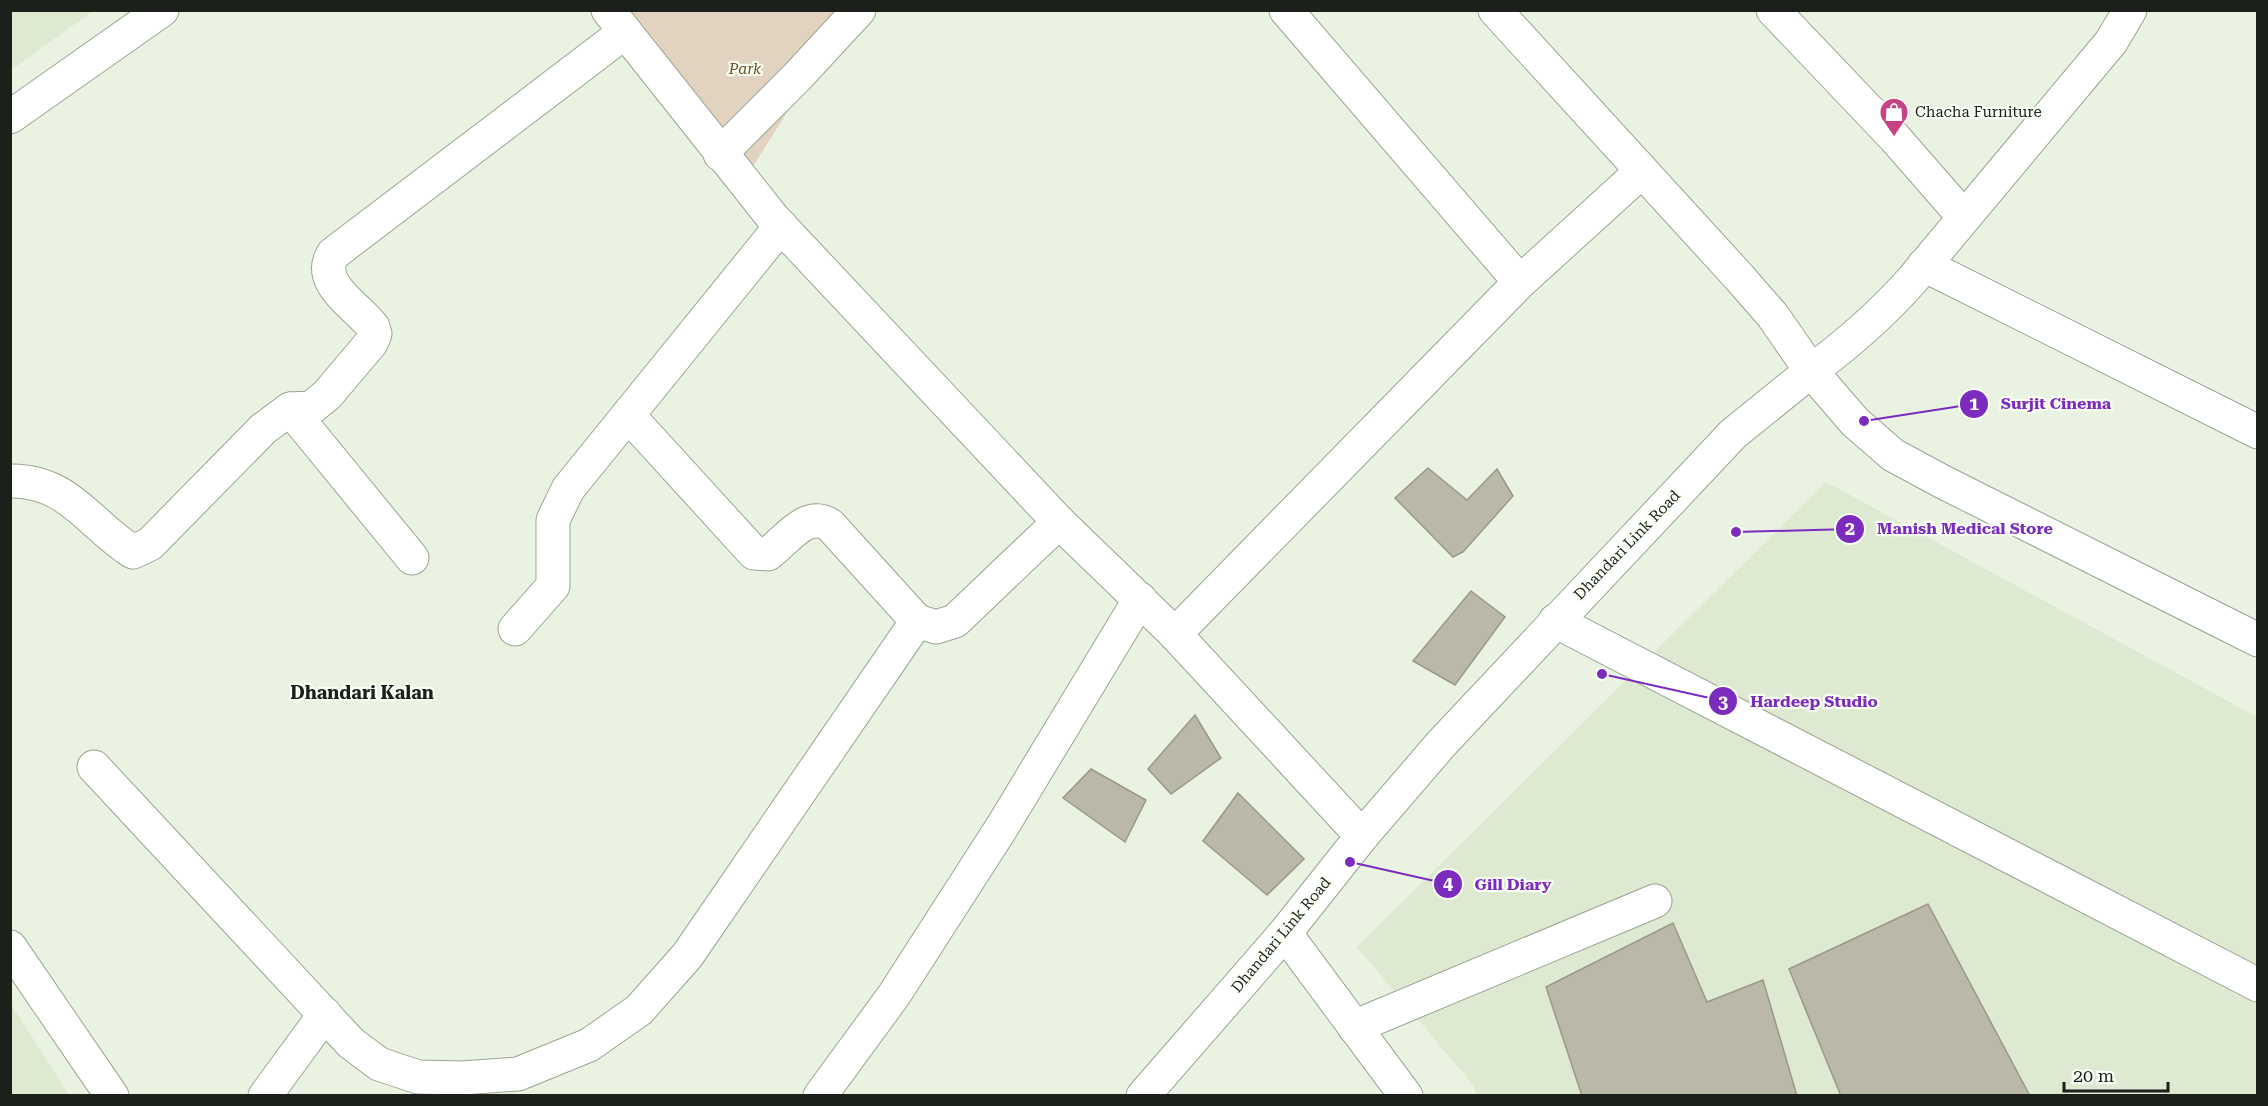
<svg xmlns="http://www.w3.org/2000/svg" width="2268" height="1106" font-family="'Roboto Serif',serif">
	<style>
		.built { fill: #dde9d1 }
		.green { fill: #e1d3bf }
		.building { fill: #bab8a7; stroke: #9a9988; stroke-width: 1.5 }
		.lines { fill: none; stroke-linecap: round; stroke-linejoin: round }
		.minor-casing { stroke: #9ba494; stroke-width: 35 }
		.minor { stroke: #fff; stroke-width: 33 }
		.labels { text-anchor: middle; stroke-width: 4.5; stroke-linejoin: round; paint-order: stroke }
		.park-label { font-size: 15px; font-style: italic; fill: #6c4e20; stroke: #f9fff5 }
		.poi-label { font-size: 15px; fill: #1c201a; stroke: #f9fff5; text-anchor: start }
		.street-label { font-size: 15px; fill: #1c201a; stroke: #f9fff5 }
		.quarter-label { font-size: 18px; font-weight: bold; fill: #1c201a; stroke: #f9fff5 }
		.leader { fill: none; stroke: #7b2cbf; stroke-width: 2 }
		.callout-dot { fill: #7b2cbf; stroke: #f9fff5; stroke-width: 2 }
		.mark-label { font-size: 18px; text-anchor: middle; font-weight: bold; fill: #fff }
		.callout-label { font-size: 16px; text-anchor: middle; font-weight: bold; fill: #7b2cbf; stroke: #f9fff5; stroke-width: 4.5; stroke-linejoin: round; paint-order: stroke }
	</style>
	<rect width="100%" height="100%" fill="#eaf3e2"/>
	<g class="built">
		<polygon points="11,10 93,10 93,11 11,70"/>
		<polygon points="1826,482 2257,717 2257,1095 1477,1095 1473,1085 1357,947"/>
		<polygon points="11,1004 69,1095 11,1095"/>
	</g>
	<polygon class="green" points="628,11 851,11 750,171"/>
	<g class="building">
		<polygon points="1428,468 1467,500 1497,469 1513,496 1463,552 1453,557 1395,498"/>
		<polygon points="1471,591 1505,617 1455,685 1413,661"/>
		<polygon points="1195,715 1221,758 1171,794 1148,769"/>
		<polygon points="1091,769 1146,800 1125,842 1063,798"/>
		<polygon points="1238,793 1304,859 1267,895 1203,841"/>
		<polygon points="1928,904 2030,1096 1841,1096 1789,969"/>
		<polygon points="1673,923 1707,1002 1763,980 1797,1096 1582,1096 1546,987"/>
	</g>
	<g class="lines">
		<g class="minor-casing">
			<g id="minor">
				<polyline points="608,10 773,218 1059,522 1175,634 1520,282 1642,171"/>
				<polyline points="1286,10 1520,282"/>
				<polyline points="1773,10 1894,137 1963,216"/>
				<path d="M2130 10 2111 42 1913 279C1882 314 1849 343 1811 371L1855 422 1893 455 1943 482 2258 640"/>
				<polyline points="10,117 162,10"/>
				<polyline points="720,154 797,77 859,10"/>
				<polyline points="1924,265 2258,432"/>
				<polyline points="290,409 412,558"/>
				<path d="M10 481C68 480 88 523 133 552L150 544 263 429 290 409 311 408 327 395 371 343 375 334 373 327C357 306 315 283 333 254L625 32"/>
				<polyline points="917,621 936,627 955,621 1059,522"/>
				<polyline points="1555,621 2258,985"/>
				<polyline points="515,629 553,586 553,520 568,489 781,226"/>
				<polyline points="1175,634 1362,836"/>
				<path d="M94 767 351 1043 379 1064 418 1077 462 1078 518 1074 589 1045 639 1010 687 956 917 621 830 525C806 510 787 540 768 554L754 553 628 415"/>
				<polyline points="1285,933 1406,1096"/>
				<polyline points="10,947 112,1096"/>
				<polyline points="1354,1027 1655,901"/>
				<polyline points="265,1096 325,1014"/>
				<polyline points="820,1096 894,995 1002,827 1140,599"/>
				<polyline points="1143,1096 1285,933 1362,836 1442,743 1733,434 1811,371 1773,316 1739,277 1495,10"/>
			</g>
		</g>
		<use href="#minor" class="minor"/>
	</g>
	<defs>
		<g id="shop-pin" transform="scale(1.5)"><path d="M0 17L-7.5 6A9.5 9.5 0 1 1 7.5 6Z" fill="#c74284" stroke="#f9fff5"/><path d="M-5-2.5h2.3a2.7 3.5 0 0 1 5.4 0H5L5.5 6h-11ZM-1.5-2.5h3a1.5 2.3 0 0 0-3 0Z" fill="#fff"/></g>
	</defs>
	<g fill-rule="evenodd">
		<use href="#shop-pin" x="1894" y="112"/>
	</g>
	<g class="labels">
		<g class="park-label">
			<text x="745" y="74">Park</text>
		</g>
		<g class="poi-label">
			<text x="1915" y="117">Chacha Furniture</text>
		</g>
		<g class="street-label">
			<text transform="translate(1627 545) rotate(-46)" y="5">Dhandari Link Road</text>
			<text transform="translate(1281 935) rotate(-50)" y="5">Dhandari Link Road</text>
		</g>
		<g class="quarter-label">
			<text x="362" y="699">Dhandari Kalan</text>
		</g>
	</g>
	<path class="leader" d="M1864 421L1974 404M1736 532L1850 529M1602 674L1723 701M1350 862L1448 884"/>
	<g class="callout-dot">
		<circle cx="1864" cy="421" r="6"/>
		<circle cx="1736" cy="532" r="6"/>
		<circle cx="1602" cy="674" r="6"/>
		<circle cx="1350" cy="862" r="6"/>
		<circle cx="1974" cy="404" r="15"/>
		<circle cx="1850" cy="529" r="15"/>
		<circle cx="1723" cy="701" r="15"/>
		<circle cx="1448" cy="884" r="15"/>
	</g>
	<g class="mark-label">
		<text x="1974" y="410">1</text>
		<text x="1850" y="535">2</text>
		<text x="1723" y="708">3</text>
		<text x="1448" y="890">4</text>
	</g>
	<g class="callout-label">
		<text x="2056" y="409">Surjit Cinema</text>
		<text x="1965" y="534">Manish Medical Store</text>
		<text x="1814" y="707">Hardeep Studio</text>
		<text x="1513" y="890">Gill Diary</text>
	</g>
	<rect width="2268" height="1106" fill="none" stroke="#1c201a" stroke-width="24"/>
	<path d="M2064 1082v9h104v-9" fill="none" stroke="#1c201a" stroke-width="3"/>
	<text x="2073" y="1082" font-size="18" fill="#1c201a" stroke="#f9fff5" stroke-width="4.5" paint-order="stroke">20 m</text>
</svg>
